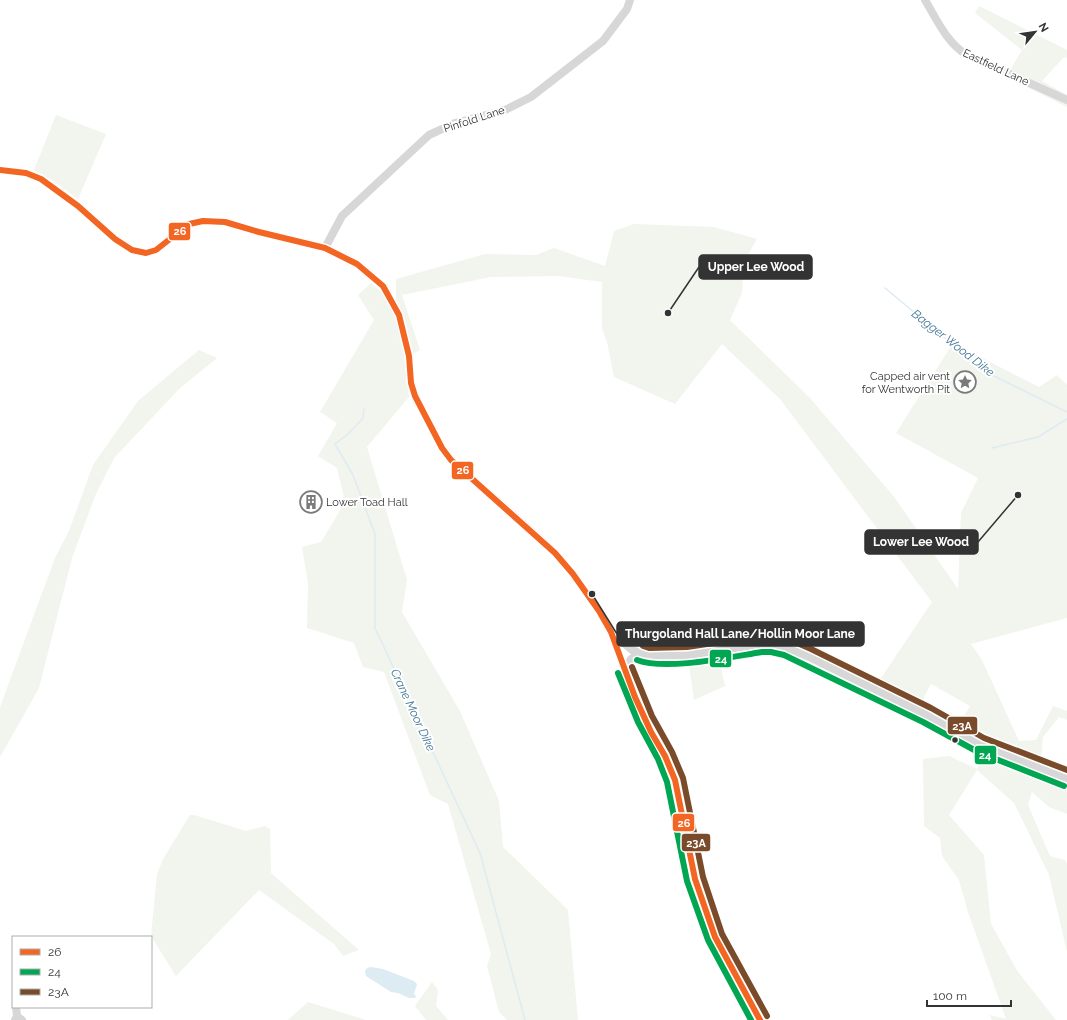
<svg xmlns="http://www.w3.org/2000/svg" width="1067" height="1020" font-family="Raleway,sans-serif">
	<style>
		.green { fill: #f1f5ed }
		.water { fill: #ddebf3 }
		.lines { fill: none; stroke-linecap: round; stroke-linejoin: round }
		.stream { stroke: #ddebf3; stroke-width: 1.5 }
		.minor { stroke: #d7d7d7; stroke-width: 8 }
		.bus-1-casing { stroke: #fff; stroke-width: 9 }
		.bus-2-casing { stroke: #fff; stroke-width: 9 }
		.bus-3-casing { stroke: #fff; stroke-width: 9 }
		.bus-1 { stroke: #f26522; stroke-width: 6 }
		.bus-2 { stroke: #00a651; stroke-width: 6 }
		.bus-3 { stroke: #7a4b2a; stroke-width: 6 }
		.bus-dot { fill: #333; stroke: #fff; stroke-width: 1.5 }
		.labels { text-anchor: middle; stroke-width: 4; stroke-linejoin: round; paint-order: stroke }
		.street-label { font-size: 11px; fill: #333; stroke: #fff }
		.poi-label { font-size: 11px; fill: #333; stroke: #fff; text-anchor: end }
		.water-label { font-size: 12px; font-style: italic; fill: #3f7597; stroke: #fff }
		.leader { fill: none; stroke: #333; stroke-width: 1.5 }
		.callout-dot { fill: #333; stroke: #fff; stroke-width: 1.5 }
		.callout { fill: #333; stroke: #333; stroke-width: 1.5 }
		.callout-label { font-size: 12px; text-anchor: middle; font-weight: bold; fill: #fff }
		.line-badge { stroke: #fff; stroke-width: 1.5 }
		.badge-label { font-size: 11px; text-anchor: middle; font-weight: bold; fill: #fff }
	</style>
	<rect width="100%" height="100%" fill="#fff"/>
	<g class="green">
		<polygon points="979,6 1067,50 1067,58 1064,57 1042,81 1067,95 1067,107 1029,88 1034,85 1010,70 1022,50 975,13"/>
		<polygon points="56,115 106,134 78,199 55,182 34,170"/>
		<polygon points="634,224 714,227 757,239 744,262 742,293 730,320 810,398 895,498 958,589 961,513 978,478 896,433 953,343 1039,387 1057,375 1067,385 1067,618 971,644 982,660 1019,741 1036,740 1053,706 1067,711 1067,720 1059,717 1043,737 1040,774 1067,784 1067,814 1049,807 1032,792 1028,805 1050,856 1065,860 1067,864 1067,952 1049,875 1014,803 977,770 949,815 984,855 991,924 1018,972 1056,1020 992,1020 990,1015 1006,1019 968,912 959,880 942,856 940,838 924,826 923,759 949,756 977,769 985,752 997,755 999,748 974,737 979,726 963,718 970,706 931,684 919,707 875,687 932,602 780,399 722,344 675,404 614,377 607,342 602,328 602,282 559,276 491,277 402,295 420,350 413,354 403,314 396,300 396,279 485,254 536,255 554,248 605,266 614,231"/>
		<polygon points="371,283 379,290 390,304 395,316 403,348 409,397 367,447 407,580 402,612 460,711 499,801 503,847 568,910 578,1020 507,1020 499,1012 487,966 491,954 448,804 430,795 384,672 363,667 354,643 307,628 308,583 302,547 321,542 345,502 337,468 318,456 337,423 320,412 374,320 358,295"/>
		<polygon points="199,350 217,358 180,388 114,458 95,496 72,558 39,688 0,757 0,707 55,558 69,531 93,465 138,401"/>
		<polygon points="718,654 725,686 694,700 688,659"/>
		<polygon points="190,815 194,815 246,831 265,826 270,829 271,873 359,950 343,956 334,944 259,890 176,976 151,936 157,874 163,859"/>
		<polygon points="432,982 438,990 436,1006 448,1020 426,1020 415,1006"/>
		<polygon points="308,1002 366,1020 288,1020"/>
	</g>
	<polygon class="water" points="371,967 383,969 414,981 417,984 414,994 416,996 415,998 409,998 398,993 391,992 366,976 365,971 367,968"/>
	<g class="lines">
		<g class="stream">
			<polyline points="885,288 986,372 1067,412"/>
			<polyline points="364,408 363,418 348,434 335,444 353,475 375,534 375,628 480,853 525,1020"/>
			<polyline points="992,448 1038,437 1067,419"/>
		</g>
		<g class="minor">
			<path d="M925 0C937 20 947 43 967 55L1067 100"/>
			<polyline points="0,170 26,173 41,179 78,206 115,239 132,250 146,253 156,250 189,224 203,221 225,222 259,232 325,248 357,264 383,286 399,315 409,356 411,383 415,396 442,448 451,460 529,529 555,553 573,574 599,611 611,632 635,697 651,732 665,756 675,780 695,879 704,908 715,937 760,1020"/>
			<polyline points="325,248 342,216 429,135 455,123 505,110 531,97 603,41 627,9 630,0"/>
			<polyline points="612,633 632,650 648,656 688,655 761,644 772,644 786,647 807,656 927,715 981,745 1067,779"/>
			<polyline points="625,670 631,659 640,653"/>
			<polyline points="16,1007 17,1016"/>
			<polyline points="15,1020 17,1016 22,1020"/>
		</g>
		<g class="bus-1-casing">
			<polyline id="bus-1" points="0,170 26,173 41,179 78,206 115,239 132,250 146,253 156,250 189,224 203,221 225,222 259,232 325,248 357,264 383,286 399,315 409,356 411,383 415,396 442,448 451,460 555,553 573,574 599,611 611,632 635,697 651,732 665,756 675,780 695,879 715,937 760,1020"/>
		</g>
		<g class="bus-2-casing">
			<g id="bus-2">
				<path d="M637 660C666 671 730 657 762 652H771L784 655 923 722 978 752 1064 786"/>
				<polyline points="618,673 638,722 658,759 667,782 687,881 708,940 751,1020"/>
			</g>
		</g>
		<g class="bus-3-casing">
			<g id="bus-3">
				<polyline points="643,646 649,648 687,647 760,636 773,636 788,639 811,649 931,708 984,738 1067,770"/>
				<polyline points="632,667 652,716 672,752 683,778 703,877 722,934 767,1016"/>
			</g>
		</g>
		<use href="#bus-1" class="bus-1"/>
		<use href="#bus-2" class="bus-2"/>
		<use href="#bus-3" class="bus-3"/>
	</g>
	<defs>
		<g id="sight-ring" transform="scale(1.15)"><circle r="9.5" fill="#fff" stroke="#7a7a7a" stroke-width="1.5"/><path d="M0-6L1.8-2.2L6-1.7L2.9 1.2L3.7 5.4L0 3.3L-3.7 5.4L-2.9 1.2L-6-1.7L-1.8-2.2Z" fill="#7a7a7a"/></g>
		<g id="building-ring" transform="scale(1.15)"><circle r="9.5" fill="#fff" stroke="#7a7a7a" stroke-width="1.5"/><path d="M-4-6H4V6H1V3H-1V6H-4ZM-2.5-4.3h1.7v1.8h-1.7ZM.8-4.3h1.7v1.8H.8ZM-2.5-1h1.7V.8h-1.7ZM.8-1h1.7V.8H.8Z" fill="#7a7a7a"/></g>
	</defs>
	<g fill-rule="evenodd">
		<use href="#sight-ring" x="965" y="382"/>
		<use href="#building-ring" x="311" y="502"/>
	</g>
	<circle class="bus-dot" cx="955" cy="740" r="3.5"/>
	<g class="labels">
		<g class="street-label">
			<text transform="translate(996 67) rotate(25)" y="4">Eastfield Lane</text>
			<text transform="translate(474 119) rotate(-18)" y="4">Pinfold Lane</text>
		</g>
		<g class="poi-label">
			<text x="950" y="380">Capped air vent<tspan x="950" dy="13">for Wentworth Pit</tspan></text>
			<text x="326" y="506" text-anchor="start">Lower Toad Hall</text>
		</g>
		<g class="water-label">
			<text transform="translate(953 343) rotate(38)" y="4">Bagger Wood Dike</text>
			<text transform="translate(413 710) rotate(65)" y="4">Crane Moor Dike</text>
		</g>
	</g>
	<path class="leader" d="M668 313L699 267M1018 495L978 542M592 594L617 634"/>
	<g class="callout-dot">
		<circle cx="668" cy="313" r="4"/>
		<circle cx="1018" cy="495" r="4"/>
		<circle cx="592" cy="594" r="4"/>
	</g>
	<g class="callout">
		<rect x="699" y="255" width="113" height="24" rx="4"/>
		<rect x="865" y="530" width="113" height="24" rx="4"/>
		<rect x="617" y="622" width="247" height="24" rx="4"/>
	</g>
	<g class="callout-label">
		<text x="756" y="271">Upper Lee Wood</text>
		<text x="921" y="546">Lower Lee Wood</text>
		<text x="740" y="638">Thurgoland Hall Lane/Hollin Moor Lane</text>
	</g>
	<g class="line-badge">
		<rect x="168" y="222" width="23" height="19" rx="4" fill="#f26522"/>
		<rect x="451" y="461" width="23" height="19" rx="4" fill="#f26522"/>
		<rect x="709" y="649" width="23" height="19" rx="4" fill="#00a651"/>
		<rect x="947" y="716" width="31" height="19" rx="4" fill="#7a4b2a"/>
		<rect x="974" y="745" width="23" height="20" rx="4" fill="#00a651"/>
		<rect x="672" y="813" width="23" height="19" rx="4" fill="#f26522"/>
		<rect x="681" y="833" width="30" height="19" rx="4" fill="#7a4b2a"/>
	</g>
	<g class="badge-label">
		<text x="180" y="235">26</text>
		<text x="463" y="474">26</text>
		<text x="721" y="663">24</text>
		<text x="962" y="730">23A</text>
		<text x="985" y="759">24</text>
		<text x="684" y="827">26</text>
		<text x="696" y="847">23A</text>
	</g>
	<rect x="12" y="936" width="140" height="72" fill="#ffffff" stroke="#adadad"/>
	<rect x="20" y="949" width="20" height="6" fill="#f26522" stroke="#adadad"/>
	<text x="48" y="956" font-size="12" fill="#333333">26</text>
	<rect x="20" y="969" width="20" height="6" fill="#00a651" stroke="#adadad"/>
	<text x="48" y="976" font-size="12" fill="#333333">24</text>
	<rect x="20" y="989" width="20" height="6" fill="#7a4b2a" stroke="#adadad"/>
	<text x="48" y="996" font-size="12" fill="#333333">23A</text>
	<g transform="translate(1035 32) rotate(61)" stroke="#ffffff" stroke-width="3" paint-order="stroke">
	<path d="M0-3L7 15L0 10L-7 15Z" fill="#333333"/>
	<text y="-6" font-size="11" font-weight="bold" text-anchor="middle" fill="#333333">N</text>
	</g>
	<path d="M927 1000v6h84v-6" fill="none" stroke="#333333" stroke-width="2"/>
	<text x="933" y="1000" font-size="12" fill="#333333" stroke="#ffffff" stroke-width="3" paint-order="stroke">100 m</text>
</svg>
